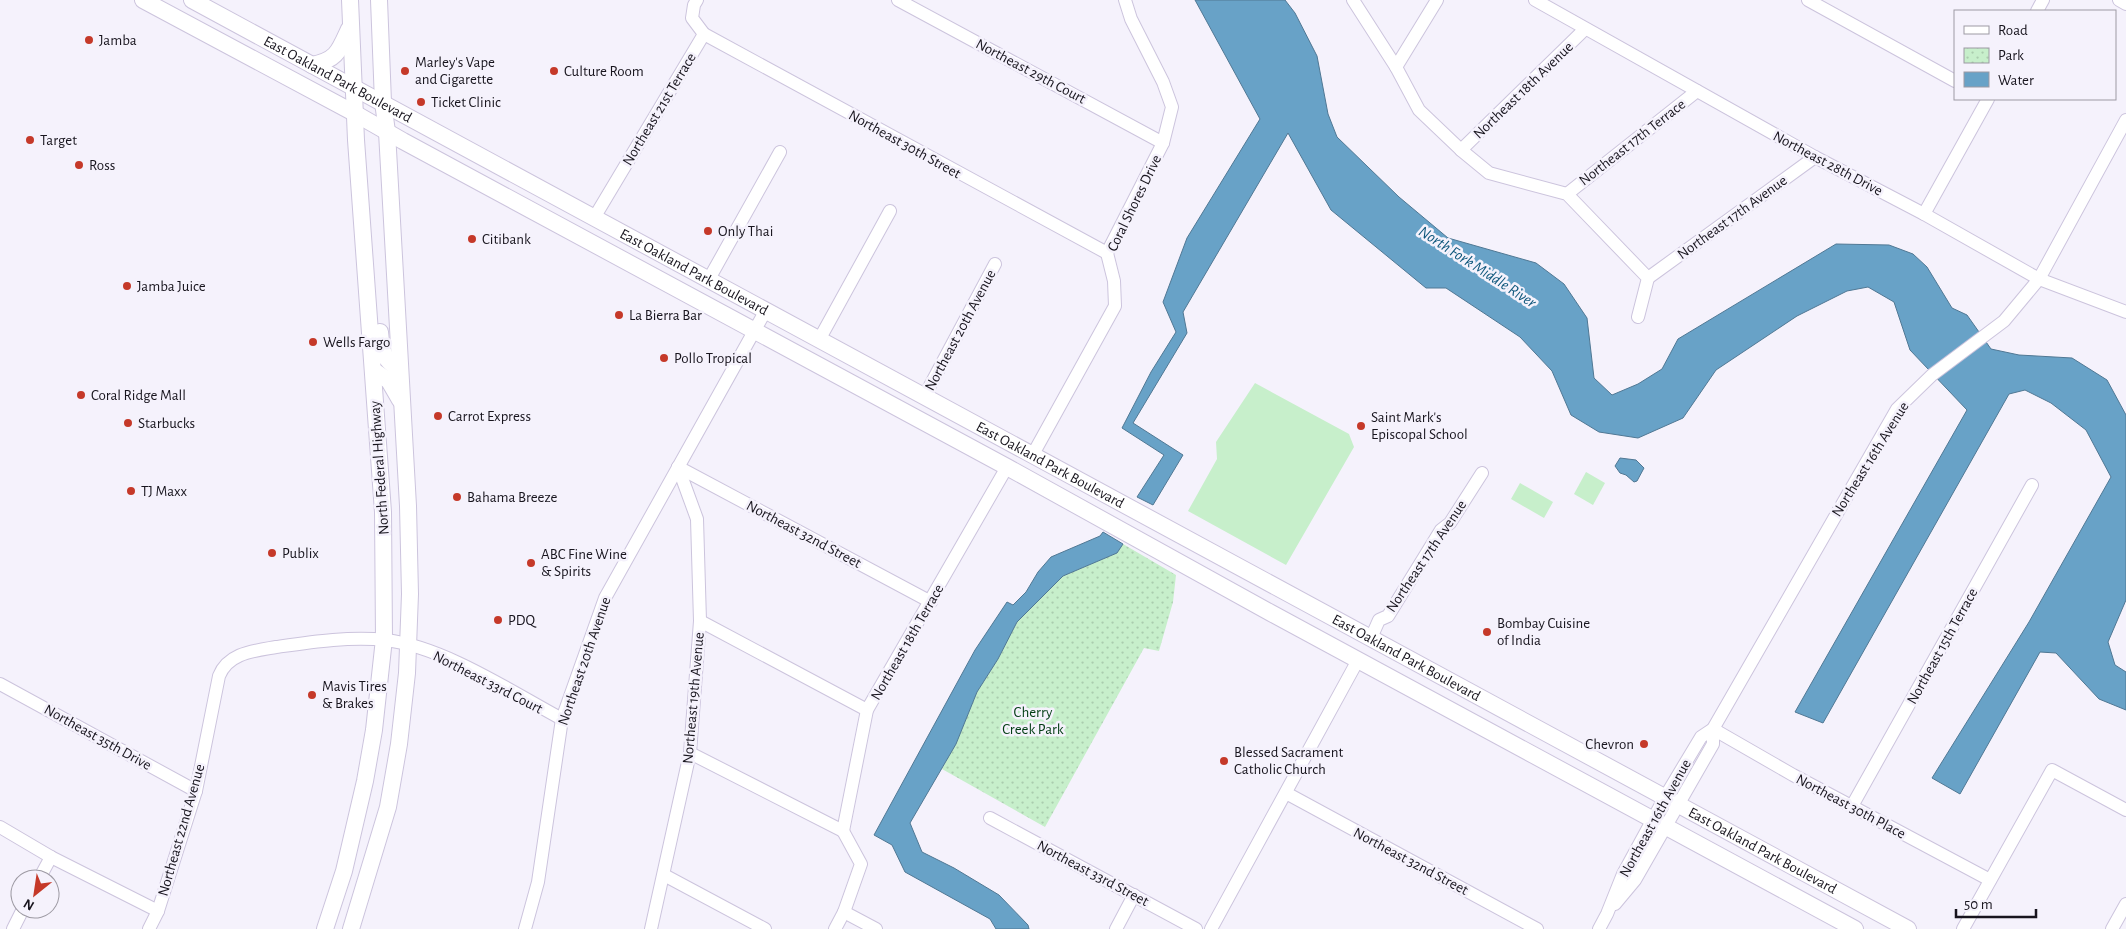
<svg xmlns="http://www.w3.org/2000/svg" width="2126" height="929" font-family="'Alegreya Sans',sans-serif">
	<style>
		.park { fill: url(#park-dots) }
		.pitch { fill: #c7efcb }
		.water { fill: #68a2c7; stroke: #507894 }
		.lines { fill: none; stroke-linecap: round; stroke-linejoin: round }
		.minor-casing { stroke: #ccc4dd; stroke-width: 14 }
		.major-casing { stroke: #ccc4dd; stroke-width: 18 }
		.minor { stroke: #fff; stroke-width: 12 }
		.major { stroke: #fff; stroke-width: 16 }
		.poi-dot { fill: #c53929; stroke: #f5f2fc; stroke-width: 2 }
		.labels { text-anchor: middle; stroke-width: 5; stroke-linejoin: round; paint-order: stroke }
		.poi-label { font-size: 15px; fill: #18151e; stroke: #f5f2fc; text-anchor: start }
		.street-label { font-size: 15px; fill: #18151e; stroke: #f5f2fc }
		.park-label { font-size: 15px; fill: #023d13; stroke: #f5f2fc }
		.water-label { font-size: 16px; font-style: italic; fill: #0f577c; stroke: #f5f2fc }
	</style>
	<defs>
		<pattern id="park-dots" width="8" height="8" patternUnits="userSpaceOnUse" patternTransform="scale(1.25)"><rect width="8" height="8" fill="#c7efcb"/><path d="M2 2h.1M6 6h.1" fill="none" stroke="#aaccae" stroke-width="1.8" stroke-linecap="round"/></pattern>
	</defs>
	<rect width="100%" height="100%" fill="#f5f2fc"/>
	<polygon class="park" points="1123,544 1176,575 1173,602 1159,651 1144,648 1045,827 942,769 957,741 977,692 998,659 1017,622 1063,576 1117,553"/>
	<g class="pitch">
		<polygon points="1255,383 1349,434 1354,447 1286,565 1188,511 1217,459 1216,442"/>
		<polygon points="1586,472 1605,483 1593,505 1574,494"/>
		<polygon points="1520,483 1553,502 1544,518 1511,499"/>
	</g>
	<g class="water">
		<polygon points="1195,0 1285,0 1295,13 1317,56 1328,114 1337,137 1399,197 1448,238 1536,263 1564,284 1587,318 1594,378 1612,395 1638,384 1662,369 1678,339 1836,244 1889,245 1913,254 1927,267 1952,308 1967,315 1991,349 2019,355 2072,358 2107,380 2126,415 2126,600 2108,642 2115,665 2126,672 2126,710 2099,699 2056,653 2040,652 1960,794 1932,778 2029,622 2111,477 2086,430 2051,403 2025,390 2009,394 1823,723 1795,712 1967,410 1910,350 1894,302 1868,287 1847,291 1797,316 1716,370 1683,418 1638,438 1599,432 1571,415 1552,371 1520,337 1446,288 1426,288 1331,210 1288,133 1183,312 1187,333 1133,423 1183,455 1153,505 1137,497 1164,455 1122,428 1151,372 1176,332 1163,302 1187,238 1260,119"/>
		<polygon points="1620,458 1636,460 1644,468 1637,481 1634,482 1626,475 1620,473 1615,466"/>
		<polygon points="1103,532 1123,544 1117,553 1063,576 1017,622 998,659 977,692 956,744 910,823 922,852 954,868 999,895 1028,925 1029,929 996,929 990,919 905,872 892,845 874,835 975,650 1007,602 1013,605 1026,592 1038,572 1051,557 1100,536"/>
	</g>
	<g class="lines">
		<g class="minor-casing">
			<g id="minor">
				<polyline points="898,0 1163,143"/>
				<polyline points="1353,0 1396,67 1419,110 1461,150 1489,173 1567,194 1648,278 1638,317"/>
				<polyline points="1535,0 1815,157 1924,214 2039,279 2126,312"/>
				<polyline points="1808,0 1955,81"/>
				<polyline points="2119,0 2126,4"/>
				<polyline points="2037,11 2043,0"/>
				<polyline points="704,34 1107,253"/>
				<polyline points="1396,67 1437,0"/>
				<polyline points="1461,150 1585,29"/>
				<polyline points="1567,194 1697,91"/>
				<polyline points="1924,214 1988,99"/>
				<polyline points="594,218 704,34 692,18 694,5 697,0"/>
				<polyline points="1648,278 1815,157"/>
				<polyline points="709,279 780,152"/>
				<polyline points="819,340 890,211"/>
				<polyline points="924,397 995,264"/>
				<polyline points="1032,456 1115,306 1114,281 1107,253 1163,143 1172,107 1163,82 1131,19 1125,0"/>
				<polyline points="678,467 931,602"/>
				<polyline points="700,621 867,710"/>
				<polyline points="1371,638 1379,620 1388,616 1441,530 1450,523 1482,473"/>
				<polyline points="0,684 196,791"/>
				<polyline points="1713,729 1793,775 1990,880"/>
				<polyline points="690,753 843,831"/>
				<polyline points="1286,793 1537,929"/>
				<polyline points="1852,806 2032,485"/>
				<polyline points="990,818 1196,929"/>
				<polyline points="0,827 51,857 158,911"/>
				<polyline points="843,831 867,710 1007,467"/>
				<polyline points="664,875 765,929"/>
				<polyline points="39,879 51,857"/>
				<polyline points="1615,904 1635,880 1713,744 1713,729"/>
				<polyline points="844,912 876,929"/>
				<polyline points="13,929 23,909"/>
				<path d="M149 929 158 911 196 791 219 676C228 653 253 651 276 647 311 642 350 636 386 640 444 647 510 691 562 719"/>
				<polyline points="525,929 538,882 562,719 605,598 766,310"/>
				<polyline points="651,929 690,753 700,621 697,519 678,467"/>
				<polyline points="835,929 844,912 861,864 843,831"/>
				<polyline points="1116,929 1134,895"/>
				<polyline points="1211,929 1358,660"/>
				<polyline points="1599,929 1607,914 1623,874 1665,797 1701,737 1713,729 1897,409 1932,375 2004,321 2039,279 2126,120"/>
				<polyline points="1963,929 2052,770 2126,810"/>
				<polyline points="2112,929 2126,904"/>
			</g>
		</g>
		<g class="major-casing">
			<g id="major">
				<polyline points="143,0 356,114 403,141 1007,467 1271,613 1855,929"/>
				<path id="s1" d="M192 0 1908 929"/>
				<path d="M312 65C337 60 339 51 349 29"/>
				<path d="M380 332C382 354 383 358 400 371"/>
				<polyline points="373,370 389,381 400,400"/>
				<polyline points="325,929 344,871 365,781 374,730 384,639 383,512 356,140 350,0"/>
				<polyline points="351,929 388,807 399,744 407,673 410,594 408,506 387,132 383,102 379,0"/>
			</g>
		</g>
		<use href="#minor" class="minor"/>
		<use href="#major" class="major"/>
	</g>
	<g class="poi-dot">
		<circle cx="89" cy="40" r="5"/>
		<circle cx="405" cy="71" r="5"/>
		<circle cx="554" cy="71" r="5"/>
		<circle cx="421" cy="102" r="5"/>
		<circle cx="30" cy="140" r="5"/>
		<circle cx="79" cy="165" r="5"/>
		<circle cx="708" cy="231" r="5"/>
		<circle cx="472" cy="239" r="5"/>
		<circle cx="127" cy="286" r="5"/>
		<circle cx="619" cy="315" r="5"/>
		<circle cx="313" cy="342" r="5"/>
		<circle cx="664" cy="358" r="5"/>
		<circle cx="81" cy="395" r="5"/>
		<circle cx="438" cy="416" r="5"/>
		<circle cx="128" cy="423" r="5"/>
		<circle cx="1361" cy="426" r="5"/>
		<circle cx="131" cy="491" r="5"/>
		<circle cx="457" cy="497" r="5"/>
		<circle cx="272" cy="553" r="5"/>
		<circle cx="531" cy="563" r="5"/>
		<circle cx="498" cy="620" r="5"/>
		<circle cx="1487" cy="632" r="5"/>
		<circle cx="312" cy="695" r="5"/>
		<circle cx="1644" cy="744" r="5"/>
		<circle cx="1224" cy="761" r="5"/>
	</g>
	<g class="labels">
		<g class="poi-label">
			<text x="99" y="45">Jamba</text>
			<text x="415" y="67">Marley's Vape<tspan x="415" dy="17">and Cigarette</tspan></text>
			<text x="564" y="76">Culture Room</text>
			<text x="431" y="107">Ticket Clinic</text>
			<text x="40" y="145">Target</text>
			<text x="89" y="170">Ross</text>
			<text x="718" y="236">Only Thai</text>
			<text x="482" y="244">Citibank</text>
			<text x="137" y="291">Jamba Juice</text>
			<text x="629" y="320">La Bierra Bar</text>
			<text x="323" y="347">Wells Fargo</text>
			<text x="674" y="363">Pollo Tropical</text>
			<text x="91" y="400">Coral Ridge Mall</text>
			<text x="448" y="421">Carrot Express</text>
			<text x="1371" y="422">Saint Mark's<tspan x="1371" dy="17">Episcopal School</tspan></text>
			<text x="138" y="428">Starbucks</text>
			<text x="141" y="496">TJ Maxx</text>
			<text x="467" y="502">Bahama Breeze</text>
			<text x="282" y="558">Publix</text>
			<text x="541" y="559">ABC Fine Wine<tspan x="541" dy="17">&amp; Spirits</tspan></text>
			<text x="508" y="625">PDQ</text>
			<text x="1497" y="628">Bombay Cuisine<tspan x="1497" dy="17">of India</tspan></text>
			<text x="322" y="691">Mavis Tires<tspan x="322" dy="17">&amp; Brakes</tspan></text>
			<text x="1634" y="749" text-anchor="end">Chevron</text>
			<text x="1234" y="757">Blessed Sacrament<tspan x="1234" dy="17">Catholic Church</tspan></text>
		</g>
		<g class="street-label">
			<text transform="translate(1031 71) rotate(28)" y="5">Northeast 29th Court</text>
			<text dy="5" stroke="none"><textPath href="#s1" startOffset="166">East Oakland Park Boulevard</textPath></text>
			<text transform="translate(1523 90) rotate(-44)" y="5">Northeast 18th Avenue</text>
			<text transform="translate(659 109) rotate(-59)" y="5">Northeast 21st Terrace</text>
			<text transform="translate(1632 142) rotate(-38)" y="5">Northeast 17th Terrace</text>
			<text transform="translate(905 144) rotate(29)" y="5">Northeast 30th Street</text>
			<text transform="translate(1828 163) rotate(28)" y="5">Northeast 28th Drive</text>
			<text transform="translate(1134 203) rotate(-64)" y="5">Coral Shores Drive</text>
			<text transform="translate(1732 217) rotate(-36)" y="5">Northeast 17th Avenue</text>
			<text dy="5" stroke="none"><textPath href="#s1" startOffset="571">East Oakland Park Boulevard</textPath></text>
			<text transform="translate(960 330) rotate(-62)" y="5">Northeast 20th Avenue</text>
			<text transform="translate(1870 459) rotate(-58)" y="5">Northeast 16th Avenue</text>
			<text dy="5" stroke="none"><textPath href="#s1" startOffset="976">East Oakland Park Boulevard</textPath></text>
			<text transform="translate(379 468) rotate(-94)" y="5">North Federal Highway</text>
			<text transform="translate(804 534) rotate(28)" y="5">Northeast 32nd Street</text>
			<text transform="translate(1426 556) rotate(-56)" y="5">Northeast 17th Avenue</text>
			<text transform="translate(907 642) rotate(-60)" y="5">Northeast 18th Terrace</text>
			<text transform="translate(1942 646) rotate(-61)" y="5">Northeast 15th Terrace</text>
			<text dy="5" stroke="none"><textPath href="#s1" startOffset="1381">East Oakland Park Boulevard</textPath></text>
			<text transform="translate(584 661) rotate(-71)" y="5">Northeast 20th Avenue</text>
			<text transform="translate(488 682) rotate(27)" y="5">Northeast 33rd Court</text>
			<text transform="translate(693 698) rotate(-85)" y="5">Northeast 19th Avenue</text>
			<text transform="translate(98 737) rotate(29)" y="5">Northeast 35th Drive</text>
			<text transform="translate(1851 806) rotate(28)" y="5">Northeast 30th Place</text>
			<text transform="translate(1655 818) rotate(-61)" y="5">Northeast 16th Avenue</text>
			<text transform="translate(181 830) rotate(-74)" y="5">Northeast 22nd Avenue</text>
			<text dy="5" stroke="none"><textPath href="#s1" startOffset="1786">East Oakland Park Boulevard</textPath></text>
			<text transform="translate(1411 861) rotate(28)" y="5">Northeast 32nd Street</text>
			<text transform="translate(1093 873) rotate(28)" y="5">Northeast 33rd Street</text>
		</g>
		<g class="park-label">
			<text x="1033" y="717">Cherry<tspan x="1033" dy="17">Creek Park</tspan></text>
		</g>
		<g class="water-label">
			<text transform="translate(1478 266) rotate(33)" y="6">North Fork Middle River</text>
		</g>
	</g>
	<rect x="1954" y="10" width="162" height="90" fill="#f5f2fc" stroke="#9d9aa3"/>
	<rect x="1964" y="26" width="25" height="8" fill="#ffffff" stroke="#9d9aa3"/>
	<text x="1998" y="35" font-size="15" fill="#18151e">Road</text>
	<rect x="1964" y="48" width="25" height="15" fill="url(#park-dots)" stroke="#9d9aa3"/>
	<text x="1998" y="60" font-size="15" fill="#18151e">Park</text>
	<rect x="1964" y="72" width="25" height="15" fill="#68a2c7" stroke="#9d9aa3"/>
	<text x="1998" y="85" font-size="15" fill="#18151e">Water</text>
	<g transform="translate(35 894) rotate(210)"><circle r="24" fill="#f5f2fc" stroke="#9d9aa3"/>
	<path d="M0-4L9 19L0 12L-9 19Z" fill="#c53929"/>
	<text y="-8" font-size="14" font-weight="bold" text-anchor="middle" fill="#18151e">N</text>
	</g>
	<path d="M1956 909v8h80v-8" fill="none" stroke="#18151e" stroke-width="2.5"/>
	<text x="1964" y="909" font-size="15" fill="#18151e" stroke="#f5f2fc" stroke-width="4" paint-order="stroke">50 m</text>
</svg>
